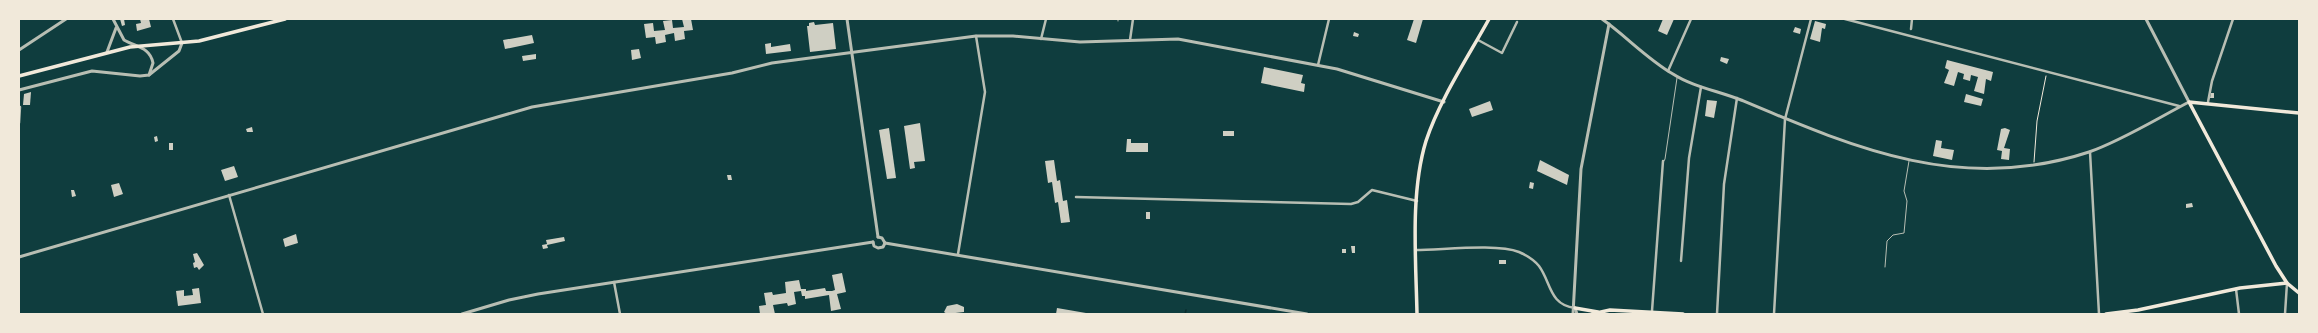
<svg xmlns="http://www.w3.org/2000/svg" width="2318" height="333" font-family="'PT Sans',sans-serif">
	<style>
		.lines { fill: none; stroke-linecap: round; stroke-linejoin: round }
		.stream { stroke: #0a2a2b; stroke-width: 1.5 }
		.building { fill: #cfcfc3 }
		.path { stroke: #f1e9da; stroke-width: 1 }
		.service { stroke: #b8beb3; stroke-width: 1 }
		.minor { stroke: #b8beb3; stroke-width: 2.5 }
		.tertiary { stroke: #b8beb3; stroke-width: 3 }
		.secondary { stroke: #f1e9da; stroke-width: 3.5 }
	</style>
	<rect width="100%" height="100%" fill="#0f3d3e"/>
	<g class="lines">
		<polyline class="stream" points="1185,314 1186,310"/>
	</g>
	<g class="building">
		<polygon points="120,19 124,19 125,25 122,26"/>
		<polygon points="140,19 149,19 151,27 137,31 136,24 141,23"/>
		<polygon points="682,19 691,19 693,30 684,31 685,39 675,41 674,33 665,35 666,42 656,44 655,37 646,38 644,24 653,23 654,31 665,30 663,21 672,20 673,28 684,27"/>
		<polygon points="1414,19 1423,19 1416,43 1407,40"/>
		<polygon points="1663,19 1674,19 1667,35 1658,31"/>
		<polygon points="1815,21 1826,24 1825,29 1822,28 1820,42 1810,39"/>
		<polygon points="814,22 815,25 833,23 836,49 810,52 807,26 809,26 809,23"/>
		<polygon points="1795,27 1801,29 1800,34 1793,32"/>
		<polygon points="1354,32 1359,34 1358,37 1353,36"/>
		<polygon points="532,35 534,43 505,49 503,40"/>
		<polygon points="771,43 771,47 790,44 791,51 766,54 765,44"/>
		<polygon points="639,49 641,58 632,60 631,50"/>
		<polygon points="536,54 536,59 523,61 522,56"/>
		<polygon points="1721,57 1729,59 1727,64 1720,61"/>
		<polygon points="1947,60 1993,72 1991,81 1986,79 1984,94 1974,91 1978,77 1971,75 1970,81 1963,79 1964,74 1958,72 1954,86 1944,83 1949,70 1945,68"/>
		<polygon points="1264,67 1303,75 1301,83 1305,84 1304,92 1261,83"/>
		<polygon points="31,92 30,105 23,105 24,94"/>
		<polygon points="2211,93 2214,93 2214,98 2210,98"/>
		<polygon points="1966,94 1983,99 1981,106 1964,102"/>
		<polygon points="1707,100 1717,101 1714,118 1705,116"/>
		<polygon points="1490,101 1493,110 1472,117 1469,109"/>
		<polygon points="920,123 925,161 914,162 915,168 910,169 904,126"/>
		<polygon points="252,127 253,132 247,132 246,129"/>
		<polygon points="889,128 896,178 887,179 879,130"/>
		<polygon points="2005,128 2010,130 2004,148 2010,149 2009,160 2001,159 2002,151 1997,150 2001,129"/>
		<rect x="1223" y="131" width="11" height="5"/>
		<polygon points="157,136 158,141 155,142 154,137"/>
		<polygon points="1127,139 1131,139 1131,143 1148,143 1148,152 1126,152"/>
		<polygon points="1936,140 1942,141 1941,148 1954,150 1952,160 1933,156"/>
		<rect x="169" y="143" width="4" height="7"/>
		<polygon points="1054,160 1057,181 1060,180 1063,201 1067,200 1070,222 1061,223 1058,202 1055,203 1052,182 1048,183 1045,161"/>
		<polygon points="1540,160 1569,175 1567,185 1537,171"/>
		<polygon points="234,166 238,177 225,181 221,170"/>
		<polygon points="727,175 731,175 732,180 728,180"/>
		<polygon points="1530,182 1534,183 1533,189 1529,188"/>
		<polygon points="119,183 123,194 114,197 111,185"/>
		<polygon points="71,190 74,190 76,196 72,197"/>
		<polygon points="2192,203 2193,207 2186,208 2186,204"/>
		<rect x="1146" y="212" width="4" height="7"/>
		<polygon points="296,234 298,243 285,247 283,239"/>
		<polygon points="564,237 565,241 547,245 548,248 543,249 542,245 547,244 546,240"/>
		<polygon points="1351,246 1355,246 1355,253 1352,253"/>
		<rect x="1342" y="249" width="4" height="4"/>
		<polygon points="197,253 204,265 199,270 197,267 194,268 193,263 195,262 193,254"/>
		<rect x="1499" y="260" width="7" height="4"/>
		<polygon points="842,273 846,292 837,294 841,309 831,311 829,295 805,299 805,296 802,296 801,291 794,292 796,304 788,306 787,303 773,305 775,314 760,314 759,306 766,305 764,293 772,292 773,295 786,293 785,282 799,280 801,289 806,289 806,291 825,288 826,291 832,291 835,290 832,275"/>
		<polygon points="199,288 201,303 178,306 176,291 184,290 184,296 193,295 192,289"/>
		<polygon points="957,304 964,307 964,312 947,314 944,312 947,306"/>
		<polygon points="1057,308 1086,313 1086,314 1056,314"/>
	</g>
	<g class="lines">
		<polyline class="path" points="2034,162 2037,121 2046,76"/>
		<g class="service">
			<polyline points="1118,21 1118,19"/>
			<polyline points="1664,161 1665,159 1677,78"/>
			<polyline points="1885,267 1887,241 1893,235 1904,233 1907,201 1904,191 1909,161"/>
		</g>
		<g class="minor">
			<polyline points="173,19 182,43"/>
			<polyline points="1845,19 2179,106"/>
			<polyline points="1911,29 1912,19"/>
			<polyline points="1041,39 1046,19"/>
			<polyline points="1130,40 1133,19"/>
			<polyline points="1478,40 1502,53 1517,22"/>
			<polyline points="1318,65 1329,19"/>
			<polyline points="1668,71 1691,19"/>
			<polyline points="2208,102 2212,81 2233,19"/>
			<polyline points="19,123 20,107"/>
			<polyline points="2090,152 2099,314"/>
			<polyline points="229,195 263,314"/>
			<polyline points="1076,197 1351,204 1358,202 1372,190 1417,201"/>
			<path d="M1416 250C1442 250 1497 243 1519 252 1526 255 1534 260 1539 266 1551 282 1549 305 1575 308"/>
			<polyline points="958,254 985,92 976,36"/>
			<polyline points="1681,261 1689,158 1701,87"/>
			<polyline points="614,282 620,314"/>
			<polyline points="2236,289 2239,314"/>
			<polyline points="1652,311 1663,161"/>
			<polyline points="1717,314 1724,184 1737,98"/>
			<polyline points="1774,314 1785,119 1811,19"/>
			<polyline points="2285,314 2287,283"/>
		</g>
		<g class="tertiary">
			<path d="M113 19 124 40C136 47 150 47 153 63L149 75"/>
			<polyline points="847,19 878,237"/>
			<path d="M1602 19C1626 36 1647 59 1673 74 1693 87 1719 91 1741 100 1857 149 1962 194 2089 152 2121 141 2158 118 2189 102L2146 19"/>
			<polyline points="19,50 66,19"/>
			<polyline points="107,52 116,28"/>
			<polyline points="19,90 92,71 140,76 149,75 179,51 182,43"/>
			<polyline points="878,237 882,238 885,243"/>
			<polyline points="873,242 874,246 878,248 883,247 885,243"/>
			<polyline points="885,243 1307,314"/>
			<polyline points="19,257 532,107 732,73 772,63 976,36 1013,36 1080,42 1178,39 1337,69 1444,102"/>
			<polyline points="1575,308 1577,314"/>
			<polyline points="462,314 509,300 538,294 873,242"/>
			<polyline points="1573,314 1581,169 1609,24"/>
		</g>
		<g class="secondary">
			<polyline points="19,76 130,47 199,41 285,19"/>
			<polyline points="2299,113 2189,102 2276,266 2287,283 2299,293"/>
			<polyline points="1575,308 1598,312"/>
			<path d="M1417 314C1416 260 1410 193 1426 141 1439 101 1468 57 1489 19"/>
			<polyline points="1592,314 1610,310 1683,314"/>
			<polyline points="2106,314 2138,310 2240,288 2287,283"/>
		</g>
	</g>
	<rect width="2318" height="333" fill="none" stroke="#f1e9da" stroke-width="40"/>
</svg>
